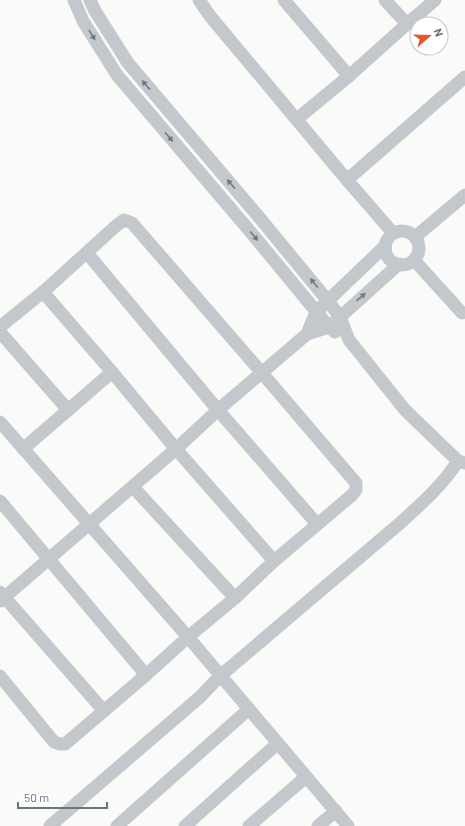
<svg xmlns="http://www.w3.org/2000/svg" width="465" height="826" font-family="Barlow,sans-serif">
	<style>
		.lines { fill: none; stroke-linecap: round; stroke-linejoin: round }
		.minor { stroke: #c3c8cc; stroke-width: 13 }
		.oneway { fill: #6a7a87 }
	</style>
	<rect width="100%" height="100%" fill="#fafaf8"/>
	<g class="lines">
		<g class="minor">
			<polyline points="74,0 83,21 117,75 254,236 329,327 335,332"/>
			<polyline points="90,0 95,11 128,63 258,216 328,301 340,317 349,340 405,410 458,461 465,463"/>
			<polyline points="199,0 210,16 347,180"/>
			<polyline points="284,0 349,76"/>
			<polyline points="385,0 407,24 435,0"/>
			<polyline points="297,119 349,76 407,24"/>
			<circle cx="402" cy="248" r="17"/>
			<polyline points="393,233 347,180 465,77"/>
			<polyline points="415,237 465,195"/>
			<polyline points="87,253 218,410 317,524"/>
			<polyline points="414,260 462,313"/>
			<polyline points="43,292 112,372 176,449 274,561"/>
			<polyline points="0,327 43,292 117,225 124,220 132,223 262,373 356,483 356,490 352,495 274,561 235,598 188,637 146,675 65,744 60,744 54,742 0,676"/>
			<polyline points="0,332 68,410"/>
			<polyline points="307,334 316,312 385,246"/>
			<polyline points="0,422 188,637 348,826"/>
			<polyline points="23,449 112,372"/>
			<polyline points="133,487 235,598"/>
			<polyline points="0,501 146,675"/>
			<polyline points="0,592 104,711"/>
			<polyline points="0,601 176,449 218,410 307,334 329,327 399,264"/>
			<path d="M50 826 200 697 220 676 399 524C420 505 442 486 458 461"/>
			<polyline points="117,826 249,709"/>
			<polyline points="185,826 278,743"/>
			<polyline points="249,826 306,777"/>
			<polyline points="318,826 336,811"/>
		</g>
	</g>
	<defs><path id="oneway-solid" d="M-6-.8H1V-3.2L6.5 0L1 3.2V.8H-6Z"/></defs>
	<g class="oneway">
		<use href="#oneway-solid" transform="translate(92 35) rotate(58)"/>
		<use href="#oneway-solid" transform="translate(146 85) rotate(-131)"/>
		<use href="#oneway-solid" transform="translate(169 137) rotate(50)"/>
		<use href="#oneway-solid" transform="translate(231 184) rotate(-131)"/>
		<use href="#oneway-solid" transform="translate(254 236) rotate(50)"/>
		<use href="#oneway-solid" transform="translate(314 283) rotate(-130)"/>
		<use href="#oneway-solid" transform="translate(361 297) rotate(-41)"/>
	</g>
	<g transform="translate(429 36) rotate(70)"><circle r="19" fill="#ffffff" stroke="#c1c8cd"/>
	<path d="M0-3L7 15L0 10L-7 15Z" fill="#e4572e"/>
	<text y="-6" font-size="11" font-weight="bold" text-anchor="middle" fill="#657683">N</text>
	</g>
	<path d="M18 802v6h89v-6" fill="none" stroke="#657683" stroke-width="2"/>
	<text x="24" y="802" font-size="12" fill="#657683" stroke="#ffffff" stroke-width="3" paint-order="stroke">50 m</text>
</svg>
